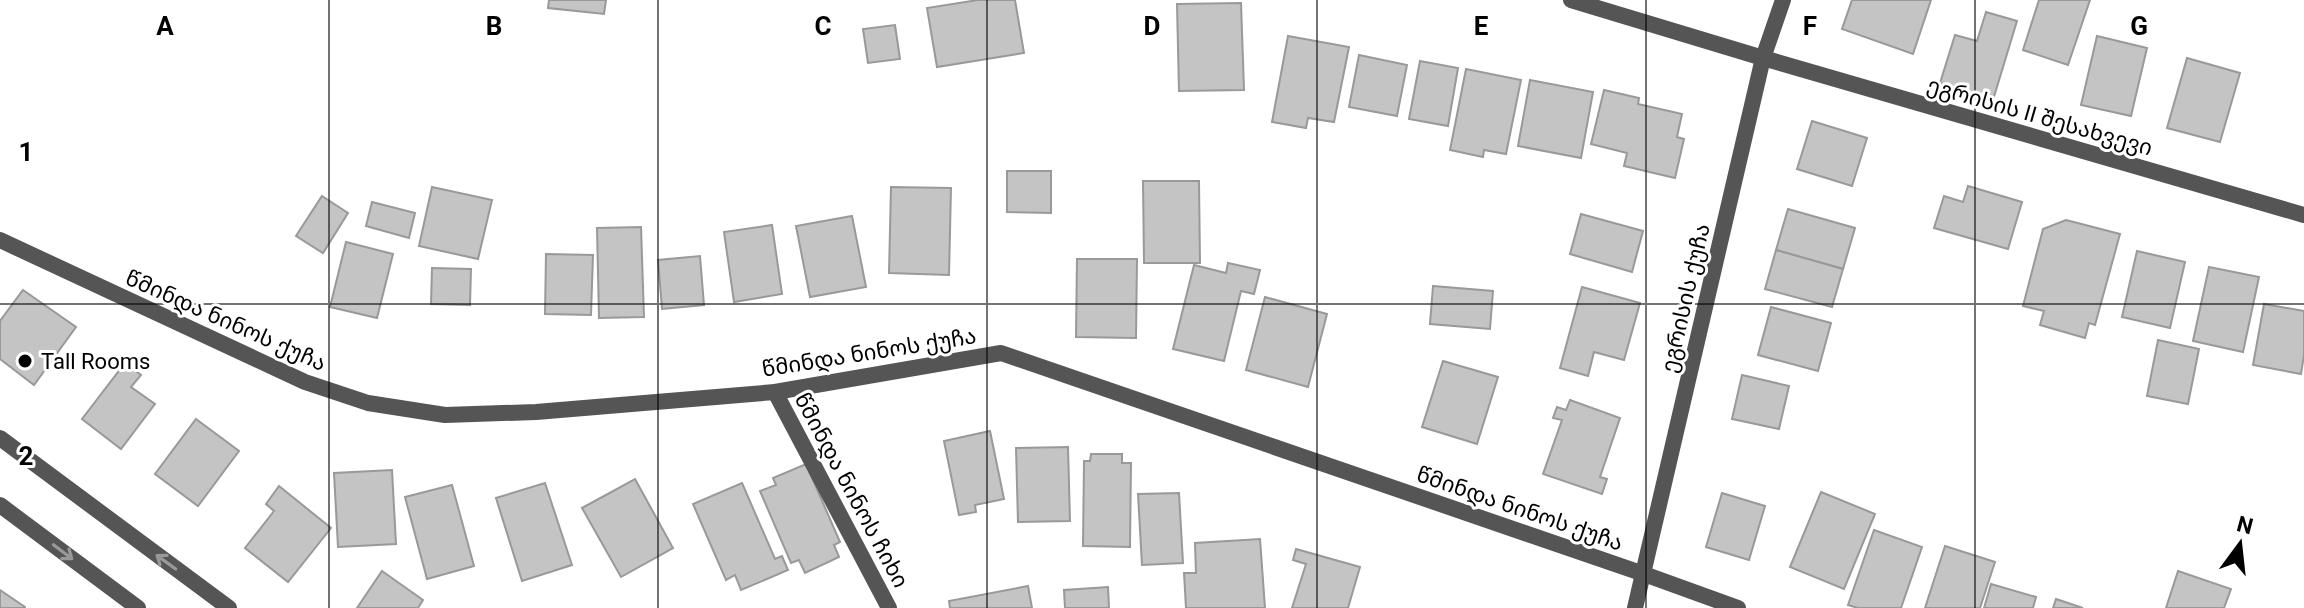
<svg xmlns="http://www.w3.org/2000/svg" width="2304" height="608" font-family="Roboto,'Noto Sans Georgian',sans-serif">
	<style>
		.building { fill: #c4c4c4; stroke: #999; stroke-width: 2 }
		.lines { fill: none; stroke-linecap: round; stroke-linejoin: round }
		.minor { stroke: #555; stroke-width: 16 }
		.tertiary { stroke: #555; stroke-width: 16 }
		.oneway { stroke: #999 }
		.grid { fill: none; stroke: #000; stroke-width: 2; stroke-opacity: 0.55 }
		.poi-dot { fill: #000; stroke: #fff; stroke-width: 3 }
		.labels { text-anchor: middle; stroke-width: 6; stroke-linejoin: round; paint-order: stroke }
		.street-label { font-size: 22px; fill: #000; stroke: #fff }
		.poi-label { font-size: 22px; fill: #000; stroke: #fff; text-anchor: start }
		.grid-label { font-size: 26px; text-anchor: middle; font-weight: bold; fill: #000; stroke: #fff; stroke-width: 6; stroke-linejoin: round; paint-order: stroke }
	</style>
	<rect width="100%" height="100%" fill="#fff"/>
	<g class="building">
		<polygon points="549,0 606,0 604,14 548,8"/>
		<polygon points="978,0 1015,0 1024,53 937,67 927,8"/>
		<polygon points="1852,0 1931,0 1913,54 1842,29"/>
		<polygon points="2039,0 2090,0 2068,65 2023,50"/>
		<polygon points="1241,3 1244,90 1179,91 1177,4"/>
		<polygon points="1986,12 2017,21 1993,100 1940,83 1955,35 1977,41"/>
		<polygon points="895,25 900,59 868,63 863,29"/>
		<polygon points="1288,36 1349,47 1334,122 1308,118 1306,128 1272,122"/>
		<polygon points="2097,36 2147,48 2131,116 2081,105"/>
		<polygon points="1359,55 1407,65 1397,116 1349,107"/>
		<polygon points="2187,58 2240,73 2220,142 2167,128"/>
		<polygon points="1420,61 1458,68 1448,126 1409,119"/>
		<polygon points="1466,69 1521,80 1506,154 1484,150 1483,157 1450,150"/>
		<polygon points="1530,80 1593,92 1581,158 1518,146"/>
		<polygon points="1604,90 1639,98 1638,104 1682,114 1677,137 1684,139 1675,178 1624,166 1627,153 1591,144"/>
		<polygon points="1812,121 1867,138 1852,186 1797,169"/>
		<polygon points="1007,171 1051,171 1051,213 1007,212"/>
		<polygon points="1143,181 1199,181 1200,263 1144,263"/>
		<polygon points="1968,186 2022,202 2008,249 1934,228 1944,196 1963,202"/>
		<polygon points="432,187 492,200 478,259 419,246"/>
		<polygon points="891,187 951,188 949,275 889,273"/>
		<polygon points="322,196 348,213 323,253 296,236"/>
		<polygon points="372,202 415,213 409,238 366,226"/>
		<polygon points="1788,209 1855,228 1843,269 1776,250"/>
		<polygon points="1581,214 1643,231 1632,272 1570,254"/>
		<polygon points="852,216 866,287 810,297 796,226"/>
		<polygon points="2066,220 2120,234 2095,325 2089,323 2085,338 2040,325 2044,311 2023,306 2043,229"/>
		<polygon points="772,225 782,294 734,302 724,232"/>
		<polygon points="641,227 644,317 599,318 597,228"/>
		<polygon points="346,242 393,254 377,318 330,307"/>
		<polygon points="1776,250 1843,269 1832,307 1765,289"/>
		<polygon points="2137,251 2185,262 2170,328 2122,317"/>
		<polygon points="546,254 593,255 591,315 545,314"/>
		<polygon points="700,256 704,305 662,309 658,260"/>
		<polygon points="1077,259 1137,259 1136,338 1076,337"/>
		<polygon points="1228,263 1260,270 1254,294 1241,291 1224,361 1173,349 1194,265 1226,273"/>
		<polygon points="2209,267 2259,277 2243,352 2193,341"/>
		<polygon points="432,268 471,269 470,305 431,304"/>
		<polygon points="1433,286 1493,291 1490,329 1430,324"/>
		<polygon points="1582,287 1640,303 1624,360 1594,352 1588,376 1560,368"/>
		<polygon points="23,290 76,327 34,385 0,359 0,321"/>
		<polygon points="1265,297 1327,314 1308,387 1246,370"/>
		<polygon points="2264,304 2304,311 2304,355 2301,374 2253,365"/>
		<polygon points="1771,307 1831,323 1818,371 1758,355"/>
		<polygon points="2158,340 2199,349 2188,404 2147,396"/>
		<polygon points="1443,361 1498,377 1477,444 1422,427"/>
		<polygon points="125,363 141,375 131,387 155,404 121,449 82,419"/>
		<polygon points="1742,375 1789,386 1779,429 1732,419"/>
		<polygon points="1570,400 1620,418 1600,477 1607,479 1602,494 1543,474 1562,420 1553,418 1557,407 1566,410"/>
		<polygon points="196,419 239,451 198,506 155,474"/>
		<polygon points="990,431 1004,499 975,505 976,512 959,515 944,441"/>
		<polygon points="1068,447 1070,521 1018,522 1016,448"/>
		<polygon points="1091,454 1122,454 1122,463 1131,463 1130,547 1083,546 1084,461 1090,461"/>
		<polygon points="806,464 840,542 834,545 839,557 805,573 799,560 791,563 760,491 776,485 773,478"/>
		<polygon points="392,470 396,544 338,547 334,473"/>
		<polygon points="635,479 673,548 621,577 582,508"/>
		<polygon points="545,483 572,565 522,581 496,498"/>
		<polygon points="742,483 775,559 782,556 788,570 741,590 735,575 726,580 693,504"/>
		<polygon points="452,485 474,566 427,579 405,497"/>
		<polygon points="279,486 331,528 288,582 245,548 274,511 266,504"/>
		<polygon points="1821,492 1875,514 1844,589 1790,567"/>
		<polygon points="1179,493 1183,563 1142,565 1138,494"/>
		<polygon points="1722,493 1765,506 1749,560 1706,547"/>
		<polygon points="1874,530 1922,547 1901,608 1858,608 1848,605"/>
		<polygon points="1260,539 1265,608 1186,608 1184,573 1196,573 1195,543"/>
		<polygon points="1945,546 1995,562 1980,608 1925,608"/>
		<polygon points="1296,549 1360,567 1348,608 1292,608 1306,564 1293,560"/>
		<polygon points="382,571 423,600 418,608 357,608"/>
		<polygon points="2178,571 2231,589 2224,608 2166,608"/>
		<polygon points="1991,584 2036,597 2033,608 1984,608"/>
		<polygon points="1028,586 1032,608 950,608 949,601"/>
		<polygon points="1108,587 1109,608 1065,608 1064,590"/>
		<polygon points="0,590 25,607 25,608 0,608"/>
		<polygon points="2056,599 2083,608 2053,608"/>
	</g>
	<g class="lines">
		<g class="minor">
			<polyline points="1571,0 1763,58 2304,215"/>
			<polyline points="0,240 305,382 368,403 445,415 536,412 775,392 1001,353 1644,574 1738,608"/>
			<polyline points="775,392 889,608"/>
			<polyline points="1635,608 1763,58 1783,0"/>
		</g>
		<g class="tertiary">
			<polyline points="0,438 229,608"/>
			<polyline points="0,505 138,608"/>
		</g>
	</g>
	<defs><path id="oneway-shaft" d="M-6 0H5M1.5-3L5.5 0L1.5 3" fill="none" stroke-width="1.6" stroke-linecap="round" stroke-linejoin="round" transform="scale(2)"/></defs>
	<g class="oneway">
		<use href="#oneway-shaft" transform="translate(63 552) rotate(37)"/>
		<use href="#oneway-shaft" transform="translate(166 562) rotate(-144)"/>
	</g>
	<path class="grid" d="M329 0V608M658 0V608M987 0V608M1317 0V608M1646 0V608M1975 0V608M0 304H2304"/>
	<circle class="poi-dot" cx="25" cy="361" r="8"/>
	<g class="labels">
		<g class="street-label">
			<text transform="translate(2040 116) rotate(16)" y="8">ეგრისის II შესახვევი</text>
			<text transform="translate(1685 298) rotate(-77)" y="8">ეგრისის ქუჩა</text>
			<text transform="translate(226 320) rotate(24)" y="8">წმინდა ნინოს ქუჩა</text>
			<text transform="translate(869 352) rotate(-9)" y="8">წმინდა ნინოს ქუჩა</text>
			<text transform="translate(852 490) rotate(62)" y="8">წმინდა ნინოს ჩიხი</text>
			<text transform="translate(1520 508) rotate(19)" y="8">წმინდა ნინოს ქუჩა</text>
		</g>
		<g class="poi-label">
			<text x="41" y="369">Tall Rooms</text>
		</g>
	</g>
	<g class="grid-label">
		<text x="165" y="35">A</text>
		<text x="494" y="35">B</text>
		<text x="823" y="35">C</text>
		<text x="1152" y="35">D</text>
		<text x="1481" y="35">E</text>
		<text x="1810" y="35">F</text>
		<text x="2139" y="35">G</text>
		<text x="26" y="161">1</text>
		<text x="26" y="465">2</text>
	</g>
	<g transform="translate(2240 544) rotate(15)" stroke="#ffffff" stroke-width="6" paint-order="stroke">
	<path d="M0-6L14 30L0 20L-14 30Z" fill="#000000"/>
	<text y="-12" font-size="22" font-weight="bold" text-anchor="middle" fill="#000000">N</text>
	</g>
</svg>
